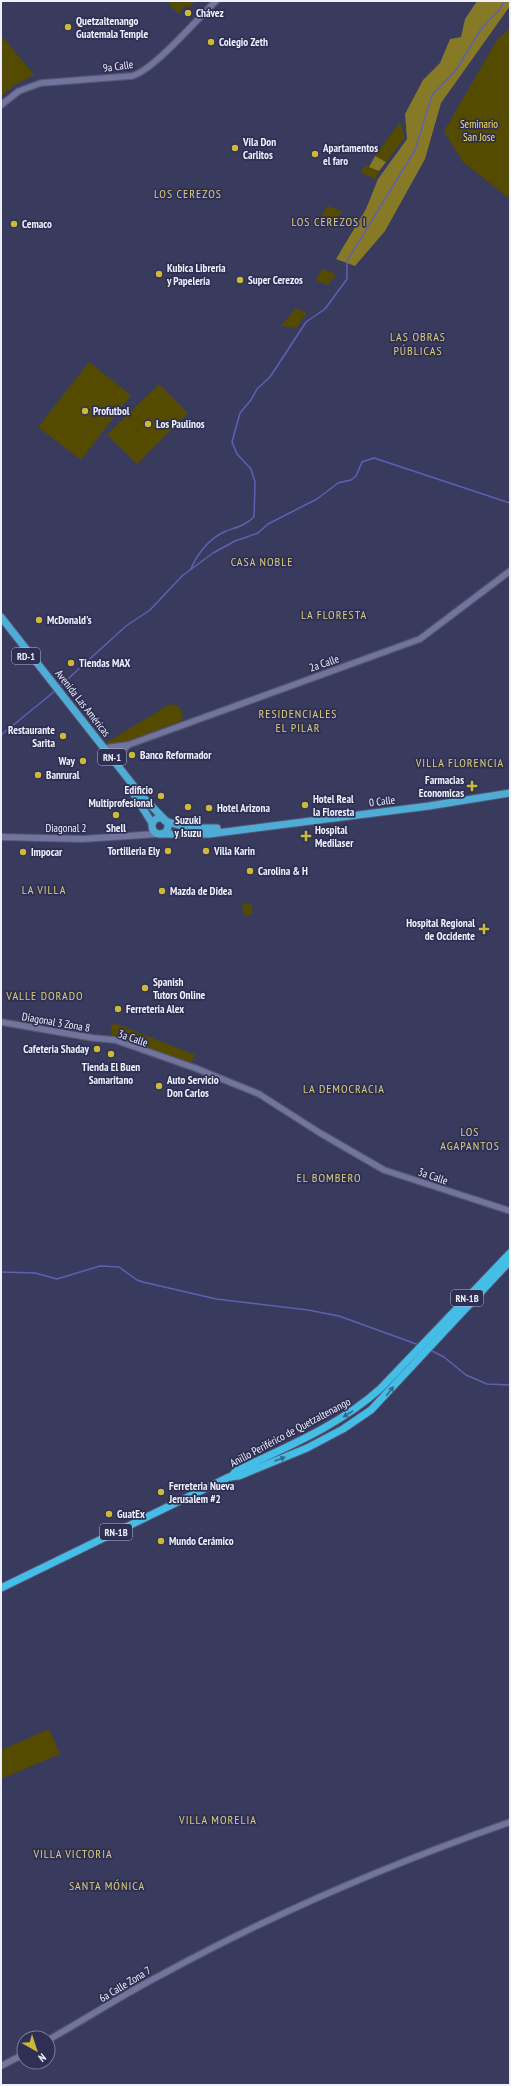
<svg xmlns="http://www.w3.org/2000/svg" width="511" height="2086" font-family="'PT Sans Narrow',sans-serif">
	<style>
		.green { fill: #554b00 }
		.forest { fill: #867a27 }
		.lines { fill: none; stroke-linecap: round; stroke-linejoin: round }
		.stream { stroke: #6060b3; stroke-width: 1.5 }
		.tertiary-casing { stroke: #565673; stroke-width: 8 }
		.secondary-casing { stroke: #565673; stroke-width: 8 }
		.primary-casing { stroke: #565673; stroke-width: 9 }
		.trunk-casing { stroke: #565673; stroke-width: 9 }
		.tertiary { stroke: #71759d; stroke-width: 5.5 }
		.secondary { stroke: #71759d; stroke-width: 6 }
		.primary { stroke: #4facd4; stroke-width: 7 }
		.trunk { stroke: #44bee6; stroke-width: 7 }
		.oneway { fill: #37688d }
		.poi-dot { fill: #ccb938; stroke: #2e2f52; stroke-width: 1.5 }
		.labels { text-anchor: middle; stroke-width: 3.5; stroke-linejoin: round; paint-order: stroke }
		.shield { fill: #2e2f52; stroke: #b4b6ca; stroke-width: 1 }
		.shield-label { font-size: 10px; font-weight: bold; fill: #eef0fd }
		.poi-label { font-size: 11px; font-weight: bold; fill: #eef0fd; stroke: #2e2f52; text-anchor: start }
		.street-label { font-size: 11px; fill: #eef0fd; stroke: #2e2f52 }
		.park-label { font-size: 11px; fill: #f6e153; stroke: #2e2f52 }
		.neighbourhood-label { font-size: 12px; letter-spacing: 1px; fill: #d8cc7e; stroke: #2e2f52 }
	</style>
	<rect width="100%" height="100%" fill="#383a5e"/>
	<g class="green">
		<polygon points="167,1 195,1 189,8 186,5 178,14"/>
		<polygon points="510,28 510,199 463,162 444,131 497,40"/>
		<polygon points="1,35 34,75 14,85 1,97"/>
		<polygon points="400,122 405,137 386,162 375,156"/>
		<polygon points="366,165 379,171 375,179 360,172"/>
		<polygon points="328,206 342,211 330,229 315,224"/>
		<polygon points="323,269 336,274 328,285 315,280"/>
		<polygon points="296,308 307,313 296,328 281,326"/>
		<polygon points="89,362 131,395 81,460 38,427"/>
		<polygon points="159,384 188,413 137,464 107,435"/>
		<polygon points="170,704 178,706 183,714 181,721 115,746 107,745 107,742"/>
		<polygon points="251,903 253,914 244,916 242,904"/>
		<path d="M114 1023 195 1055 191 1064 114 1039C110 1034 109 1027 114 1023Z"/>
		<polygon points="49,1729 60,1754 1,1779 1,1750"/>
	</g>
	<g class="forest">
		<polygon points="477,1 510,1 510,6 441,103 425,159 385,231 355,266 336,259 366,209 378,179 407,139 405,114 423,80 440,63 450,39 461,37 465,19"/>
		<polygon points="375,156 386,162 379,171 369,167"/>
	</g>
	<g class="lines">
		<g class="stream">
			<path d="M191 569C197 554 209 539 224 532 236 527 245 526 254 517L255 482 251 469 237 454 232 442 240 413 251 400 257 389 270 377 306 322 325 309 347 279V261L415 150 432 95 456 70 481 29 500 9 504 1"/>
			<polyline points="59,687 126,626 150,610 182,576 213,553 235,541 258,533 268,524 317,499 338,483 351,480 356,476 362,462 374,458 510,503"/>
			<polyline points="1,735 55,691"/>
			<polyline points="1,1272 35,1273 57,1279 100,1266 119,1267 137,1280 143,1282 216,1299 308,1310 339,1316 419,1345"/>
			<polyline points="430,1350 444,1357 466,1375 487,1384 510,1385"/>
		</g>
		<g class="tertiary-casing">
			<g id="tertiary">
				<path d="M1 105 19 91 41 83 132 76C154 70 197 19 216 1"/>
				<polyline points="104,748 128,745 420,639 510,571"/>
				<polyline points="117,764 119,755 128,745"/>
				<polyline points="1,1022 93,1038 115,1040 195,1068 259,1094 320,1133 384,1170 510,1211"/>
				<path d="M48 2040C86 2019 122 1995 161 1975 272 1914 390 1864 510 1822"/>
				<polyline points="1,2066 24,2054"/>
			</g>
		</g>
		<g class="secondary-casing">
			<polyline id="secondary" points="1,837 83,839 157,834"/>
		</g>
		<g class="primary-casing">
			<g id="primary">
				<polyline points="1,617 140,794 164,819"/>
				<polyline points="130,788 152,823"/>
				<circle cx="160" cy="826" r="8"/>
				<polyline points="165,821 188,828 217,828"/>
				<polyline points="162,834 209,834 429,806 510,793"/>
			</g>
		</g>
		<g class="trunk-casing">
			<g id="trunk">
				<path d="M231 1477 236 1471C286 1447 339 1426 381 1388L510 1253"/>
				<polyline points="1,1588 229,1477 239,1476 307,1448 343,1429 371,1410 510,1261"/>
			</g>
		</g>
		<use href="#tertiary" class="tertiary"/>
		<use href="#secondary" class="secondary"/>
		<use href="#primary" class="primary"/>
		<use href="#trunk" class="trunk"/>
	</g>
	<defs><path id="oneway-solid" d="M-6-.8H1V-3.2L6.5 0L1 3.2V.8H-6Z"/></defs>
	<g class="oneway">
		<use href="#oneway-solid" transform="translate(390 1391) rotate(-51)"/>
		<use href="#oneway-solid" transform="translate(348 1414) rotate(148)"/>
		<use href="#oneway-solid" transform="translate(280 1459) rotate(-20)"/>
	</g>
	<g class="poi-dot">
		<circle cx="188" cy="13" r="4"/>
		<circle cx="68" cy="27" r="4"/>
		<circle cx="211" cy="42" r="4"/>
		<circle cx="235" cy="148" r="4"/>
		<circle cx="315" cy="154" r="4"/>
		<circle cx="14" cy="224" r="4"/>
		<circle cx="159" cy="274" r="4"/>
		<circle cx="240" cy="280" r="4"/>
		<circle cx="85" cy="411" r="4"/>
		<circle cx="148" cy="424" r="4"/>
		<circle cx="39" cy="620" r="4"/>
		<circle cx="71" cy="663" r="4"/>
		<circle cx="63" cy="736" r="4"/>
		<circle cx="132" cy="755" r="4"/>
		<circle cx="83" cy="761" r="4"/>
		<circle cx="38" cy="775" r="4"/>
		<path d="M470 780h4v4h4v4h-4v4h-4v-4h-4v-4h4z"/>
		<circle cx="161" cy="796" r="4"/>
		<circle cx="305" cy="805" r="4"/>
		<circle cx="188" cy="807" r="4"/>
		<circle cx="209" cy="808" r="4"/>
		<circle cx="116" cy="815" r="4"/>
		<path d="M304 830h4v4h4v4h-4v4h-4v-4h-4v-4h4z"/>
		<circle cx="168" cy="851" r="4"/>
		<circle cx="206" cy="851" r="4"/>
		<circle cx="23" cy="852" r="4"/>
		<circle cx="250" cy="871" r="4"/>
		<circle cx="162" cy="891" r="4"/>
		<path d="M482 923h4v4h4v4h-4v4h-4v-4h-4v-4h4z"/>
		<circle cx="145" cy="988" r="4"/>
		<circle cx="118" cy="1009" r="4"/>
		<circle cx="97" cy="1049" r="4"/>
		<circle cx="111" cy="1054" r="4"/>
		<circle cx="159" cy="1086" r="4"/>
		<circle cx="161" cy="1492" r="4"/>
		<circle cx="109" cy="1514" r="4"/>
		<circle cx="161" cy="1541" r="4"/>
	</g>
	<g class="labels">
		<g class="shield">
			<rect x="12" y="648" width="28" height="16" rx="3"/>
			<rect x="98" y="749" width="28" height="16" rx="3"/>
			<rect x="451" y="1290" width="32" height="16" rx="3"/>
			<rect x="100" y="1524" width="32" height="16" rx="3"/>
		</g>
		<g class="shield-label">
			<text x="26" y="660">RD-1</text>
			<text x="112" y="761">RN-1</text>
			<text x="467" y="1302">RN-1B</text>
			<text x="116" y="1536">RN-1B</text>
		</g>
		<g class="poi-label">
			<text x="196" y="17">Chávez</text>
			<text x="76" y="25">Quetzaltenango<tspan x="76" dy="13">Guatemala Temple</tspan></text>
			<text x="219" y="46">Colegio Zeth</text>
			<text x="243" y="146">Vila Don<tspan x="243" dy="13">Carlitos</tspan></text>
			<text x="323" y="152">Apartamentos<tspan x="323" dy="13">el faro</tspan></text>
			<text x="22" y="228">Cemaco</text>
			<text x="167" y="272">Kubica Librería<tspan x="167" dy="13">y Papelería</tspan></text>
			<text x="248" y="284">Super Cerezos</text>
			<text x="93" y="415">Profutbol</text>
			<text x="156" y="428">Los Paulinos</text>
			<text x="47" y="624">McDonald's</text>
			<text x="79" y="667">Tiendas MAX</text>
			<text x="55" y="734" text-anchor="end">Restaurante<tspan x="55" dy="13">Sarita</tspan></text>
			<text x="140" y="759">Banco Reformador</text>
			<text x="75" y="765" text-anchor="end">Way</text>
			<text x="46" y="779">Banrural</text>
			<text x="464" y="784" text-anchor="end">Farmacias<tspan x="464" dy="13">Economicas</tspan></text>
			<text x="153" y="794" text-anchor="end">Edificio<tspan x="153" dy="13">Multiprofesional</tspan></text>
			<text x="313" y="803">Hotel Real<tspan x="313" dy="13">la Floresta</tspan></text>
			<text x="217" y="812">Hotel Arizona</text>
			<text x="188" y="824" text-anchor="middle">Suzuki<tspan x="188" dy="13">y Isuzu</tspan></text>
			<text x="116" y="832" text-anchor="middle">Shell</text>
			<text x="315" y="834">Hospital<tspan x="315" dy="13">Medilaser</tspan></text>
			<text x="160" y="855" text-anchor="end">Tortilleria Ely</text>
			<text x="214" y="855">Villa Karin</text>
			<text x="31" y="856">Impocar</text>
			<text x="258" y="875">Carolina &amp; H</text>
			<text x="170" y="895">Mazda de Didea</text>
			<text x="475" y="927" text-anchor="end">Hospital Regional<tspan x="475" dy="13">de Occidente</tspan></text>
			<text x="153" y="986">Spanish<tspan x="153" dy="13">Tutors Online</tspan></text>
			<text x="126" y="1013">Ferreteria Alex</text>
			<text x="89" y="1053" text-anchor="end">Cafeteria Shaday</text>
			<text x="111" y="1071" text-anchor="middle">Tienda El Buen<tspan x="111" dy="13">Samaritano</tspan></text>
			<text x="167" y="1084">Auto Servicio<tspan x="167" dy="13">Don Carlos</tspan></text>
			<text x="169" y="1490">Ferreteria Nueva<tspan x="169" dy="13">Jerusalem #2</tspan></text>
			<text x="117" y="1518">GuatEx</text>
			<text x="169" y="1545">Mundo Cerámico</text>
		</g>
		<g class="street-label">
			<text transform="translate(118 66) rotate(-8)" y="4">9a Calle</text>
			<text transform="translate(324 663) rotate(-19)" y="4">2a Calle</text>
			<text transform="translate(83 703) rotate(52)" y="4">Avenida Las Américas</text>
			<text transform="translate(382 801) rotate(-7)" y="4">0 Calle</text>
			<text x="66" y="832">Diagonal 2</text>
			<text transform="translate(56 1022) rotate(10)" y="4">Diagonal 3 Zona 8</text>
			<text transform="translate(133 1038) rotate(19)" y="4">3a Calle</text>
			<text transform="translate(433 1176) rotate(19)" y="4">3a Calle</text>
			<text transform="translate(290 1432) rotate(-28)" y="4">Anillo Periférico de Quetzaltenango</text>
			<text transform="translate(125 1984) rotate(-31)" y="4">6a Calle Zona 7</text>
		</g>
		<g class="park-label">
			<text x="479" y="128">Seminario<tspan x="479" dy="13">San Jose</tspan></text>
		</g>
		<g class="neighbourhood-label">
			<text x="188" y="198">LOS CEREZOS</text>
			<text x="329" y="226">LOS CEREZOS I</text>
			<text x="418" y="341">LAS OBRAS<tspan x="418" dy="14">PÚBLICAS</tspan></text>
			<text x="262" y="566">CASA NOBLE</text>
			<text x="334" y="619">LA FLORESTA</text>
			<text x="298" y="718">RESIDENCIALES<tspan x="298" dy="14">EL PILAR</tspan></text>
			<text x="460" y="767">VILLA FLORENCIA</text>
			<text x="44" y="894">LA VILLA</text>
			<text x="45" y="1000">VALLE DORADO</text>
			<text x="344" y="1093">LA DEMOCRACIA</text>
			<text x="470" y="1136">LOS<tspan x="470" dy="14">AGAPANTOS</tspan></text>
			<text x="329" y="1182">EL BOMBERO</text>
			<text x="218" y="1824">VILLA MORELIA</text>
			<text x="73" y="1858">VILLA VICTORIA</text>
			<text x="107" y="1890">SANTA MÓNICA</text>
		</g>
	</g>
	<rect width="511" height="2086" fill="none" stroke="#eef0fd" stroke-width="4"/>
	<g transform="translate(36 2050) rotate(141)"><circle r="19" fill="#2e2f52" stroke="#7b7c96"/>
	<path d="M0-3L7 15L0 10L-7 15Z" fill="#ccb938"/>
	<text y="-6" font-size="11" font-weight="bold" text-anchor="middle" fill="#eef0fd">N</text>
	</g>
</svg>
